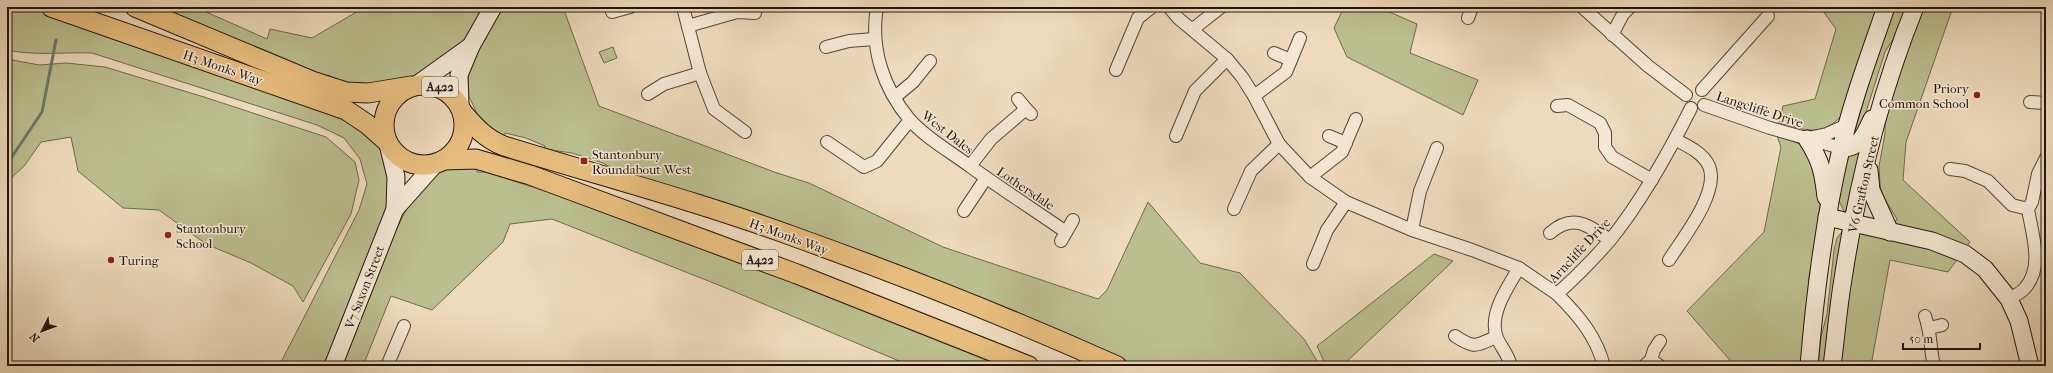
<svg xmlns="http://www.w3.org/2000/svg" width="2053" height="373" font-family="'IM FELL French Canon',serif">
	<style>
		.green { fill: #bbbe8e; stroke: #6e694e }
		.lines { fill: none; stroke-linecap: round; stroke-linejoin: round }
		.stream { stroke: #6a786c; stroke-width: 3 }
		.street-casing { stroke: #554639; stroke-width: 14 }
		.secondary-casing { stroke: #22140d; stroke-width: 19 }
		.primary-casing { stroke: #22140d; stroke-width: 21 }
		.street { stroke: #f4e7d3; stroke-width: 12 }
		.secondary { stroke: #f4e7d3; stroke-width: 17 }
		.primary { stroke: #e7bd7e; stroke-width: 19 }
		.poi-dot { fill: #8f2418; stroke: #f4e7d3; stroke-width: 1.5 }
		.labels { text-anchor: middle; stroke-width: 3; stroke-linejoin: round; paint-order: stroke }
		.shield { fill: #f4e7d3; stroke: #615348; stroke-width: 1 }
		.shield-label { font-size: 12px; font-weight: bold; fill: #22140d }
		.street-label { font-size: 13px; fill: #22140d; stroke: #f4e7d3 }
		.poi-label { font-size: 13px; fill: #22140d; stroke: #f4e7d3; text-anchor: start }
	</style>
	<rect width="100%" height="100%" fill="#eedabc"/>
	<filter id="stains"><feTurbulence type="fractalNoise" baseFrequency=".005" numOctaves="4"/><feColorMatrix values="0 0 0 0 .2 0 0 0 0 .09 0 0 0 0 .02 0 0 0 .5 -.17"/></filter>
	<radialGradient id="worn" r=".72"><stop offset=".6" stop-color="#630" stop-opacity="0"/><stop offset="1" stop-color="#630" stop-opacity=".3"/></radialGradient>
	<g class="green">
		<path d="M7 7H51L346 110 386 141 395 209 327 366H279L359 210 367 184 360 159 344 138 317 125 92 53C63 52 35 56 7 50Z"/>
		<polygon points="135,7 195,7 267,39 270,29 312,38 365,7 565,7 564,10 599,106 777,173 809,183 943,247 1098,299 1107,290 1148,202 1200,263 1240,273 1304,339 1320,366 1117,366 649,189 603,163 572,153 544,149 545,146 526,138 505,133 503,137 480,120 467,92 471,47 418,84 346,92 329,75 312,81"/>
		<polygon points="1344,7 1378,7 1417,24 1410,53 1478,80 1463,115 1347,57 1334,28"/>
		<path d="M1820 7H1886L1843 114C1822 138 1806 130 1779 123L1783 106 1815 99 1836 29Z"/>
		<polygon points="1895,7 1911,7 1905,20 1885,52 1859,134 1851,144 1874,65"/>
		<polygon points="1915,7 1953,7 1906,142 1903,180 1970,242 1948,272 1890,260 1871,366 1832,366 1852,223 1890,231 1897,219 1883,196 1880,185 1879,166 1885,134 1885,94"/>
		<polygon points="613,47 617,58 604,63 599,52"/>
		<polygon points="7,59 39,65 66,63 105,67 204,97 326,137 355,162 359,180 351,214 303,302 293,286 251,263 206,244 159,210 123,208 78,171 71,137 41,142 25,165 7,182"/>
		<polygon points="1777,136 1800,144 1811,155 1821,189 1819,220 1809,277 1802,366 1735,366 1687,311 1764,232 1781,147"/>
		<polygon points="1861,151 1849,212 1844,211 1838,199 1848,155"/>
		<polygon points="476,165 477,172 485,172 549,192 598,205 990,358 996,366 911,366 721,286 552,219 510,224 503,242 432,310 391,296 363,366 341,366 393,236 412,198 430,179 449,166"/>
		<polygon points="1844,229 1828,366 1818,366 1821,337 1827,314 1834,250 1837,238"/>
		<polygon points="1434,254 1453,261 1342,366 1326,366 1317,346"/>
	</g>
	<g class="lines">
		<polyline class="stream" points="7,164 42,112 56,40"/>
		<g class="street-casing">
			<g id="street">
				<polyline points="683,7 700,73 714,109 745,132"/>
				<path d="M877 7C870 48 883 88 910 120 927 139 951 152 971 167 1002 189 1034 210 1066 232"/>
				<path d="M1169 7 1178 18 1227 59 1242 77 1254 96 1279 144 1310 177 1346 202 1412 230 1472 250 1519 268 1557 294C1576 277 1594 259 1611 239 1643 199 1668 154 1691 108"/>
				<polyline points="1582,7 1648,66 1686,95"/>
				<polyline points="612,12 630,7"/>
				<polyline points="1468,18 1472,7"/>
				<polyline points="688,26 737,12 755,13"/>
				<polyline points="1193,29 1221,7"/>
				<polyline points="1612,35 1623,14 1630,7"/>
				<polyline points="826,47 849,41 874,39"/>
				<polyline points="1274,53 1291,60"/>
				<polyline points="1116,70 1138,18 1152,7"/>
				<polyline points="1702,90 1768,16"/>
				<polyline points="648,94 664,84 700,73"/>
				<polyline points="1254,96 1286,72 1300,38"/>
				<polyline points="895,97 913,82 930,61"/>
				<polyline points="1018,99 1026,109"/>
				<polyline points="2030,102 2046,103"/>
				<polyline points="1704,105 1770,128 1841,148"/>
				<polyline points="1557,106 1568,105 1600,123 1605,133 1605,147 1612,157 1652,180"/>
				<polyline points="1176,136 1195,91 1227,59"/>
				<polyline points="1329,136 1346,143"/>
				<polyline points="1808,138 1827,134 1847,125"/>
				<polyline points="827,142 864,167 877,161 910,120"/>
				<polyline points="970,166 991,139 1026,109 1031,114"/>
				<polyline points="1950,169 1965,171 1988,181 2012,205 2028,209"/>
				<polyline points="1310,177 1342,152 1356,119"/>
				<polyline points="1234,209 1251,171 1279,144"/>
				<polyline points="964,211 986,178"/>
				<polyline points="1412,230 1420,191 1437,148"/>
				<path d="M1550 233C1573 213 1588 225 1610 240"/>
				<polyline points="1061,241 1073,220"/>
				<path d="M1669 260C1683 238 1720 192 1709 166 1703 153 1688 146 1676 140"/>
				<polyline points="1313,264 1327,230 1346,202"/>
				<path d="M1557 294C1579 316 1596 336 1604 366"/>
				<path d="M2009 299C2014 296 2021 293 2025 288 2044 267 2032 234 2028 209L2032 202 2038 174 2046 158"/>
				<path d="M1925 316C1931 332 1930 349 1934 366"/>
				<polyline points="1930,328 1942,325"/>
				<path d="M1455 336C1475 349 1475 346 1496 337"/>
				<polyline points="1651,360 1654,350 1660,341"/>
				<polyline points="387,366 404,326"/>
				<path d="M1511 366C1509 356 1501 347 1497 338 1488 314 1508 287 1519 268"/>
				<polyline points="1644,366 1651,360 1660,366"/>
			</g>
		</g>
		<g class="secondary-casing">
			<g id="secondary">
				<polyline points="418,84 471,46"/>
				<polyline points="460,105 459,75 471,46 493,7"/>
				<path d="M1807 139C1821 161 1823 171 1826 197"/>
				<path d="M1841 148C1860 149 1865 134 1872 119"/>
				<polyline points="1869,170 1871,190 1890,232"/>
				<polyline points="395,209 435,164"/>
				<polyline points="1827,217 1932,241 1965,254 1985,269 2009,299 2019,321 2030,366"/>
				<polyline points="333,366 395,209 396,177 388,144"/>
				<path d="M1809 366C1815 293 1824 221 1841 149 1852 101 1870 54 1886 7"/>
				<path d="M1832 366C1836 337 1838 308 1843 279 1857 187 1880 94 1915 7"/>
			</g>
		</g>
		<g class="primary-casing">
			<g id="primary">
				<polyline points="51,7 346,110 367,124 386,141"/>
				<polyline points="135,7 312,81 346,92 368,93 411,86"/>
				<circle cx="424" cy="125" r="40"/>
				<path d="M463 113C476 128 486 139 504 146 601 176 700 202 795 237 904 276 1012 319 1117 366"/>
				<polyline points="444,160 476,159 530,175 797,274 1029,366"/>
			</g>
		</g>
		<use href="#street" class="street"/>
		<use href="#secondary" class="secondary"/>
		<use href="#primary" class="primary"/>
	</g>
	<g class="poi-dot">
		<circle cx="1977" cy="95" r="4"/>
		<rect x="580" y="157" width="8" height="8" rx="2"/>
		<circle cx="168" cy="235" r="4"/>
		<circle cx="111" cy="260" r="4"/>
	</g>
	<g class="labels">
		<g class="shield">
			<rect x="422" y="77" width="36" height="20" rx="3"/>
			<rect x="742" y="250" width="36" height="20" rx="3"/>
		</g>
		<g class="shield-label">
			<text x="440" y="91">A422</text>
			<text x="760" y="264">A422</text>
		</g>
		<g class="street-label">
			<text transform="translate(223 67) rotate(19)" y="5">H3 Monks Way</text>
			<text transform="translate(1760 109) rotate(18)" y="5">Langcliffe Drive</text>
			<text transform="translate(948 132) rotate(38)" y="5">West Dales</text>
			<text transform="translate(1863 184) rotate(-77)" y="5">V6 Grafton Street</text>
			<text transform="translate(1026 188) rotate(34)" y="5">Lothersdale</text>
			<text transform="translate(789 236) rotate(20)" y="5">H3 Monks Way</text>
			<text transform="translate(1579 250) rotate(-47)" y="5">Arncliffe Drive</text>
			<text transform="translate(364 287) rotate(-69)" y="5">V7 Saxon Street</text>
		</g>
		<g class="poi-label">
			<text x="1969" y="93" text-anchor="end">Priory<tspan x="1969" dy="15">Common School</tspan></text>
			<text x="592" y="159">Stantonbury<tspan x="592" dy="15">Roundabout West</tspan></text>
			<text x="176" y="233">Stantonbury<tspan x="176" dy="15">School</tspan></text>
			<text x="119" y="265">Turing</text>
		</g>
	</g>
	<rect width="2053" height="373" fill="none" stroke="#eedabc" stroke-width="24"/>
	<rect x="8" y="8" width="2037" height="357" fill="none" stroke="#22140d" stroke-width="2"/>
	<rect x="12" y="12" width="2029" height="349" fill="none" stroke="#22140d"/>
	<g transform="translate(42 331) rotate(228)" stroke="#f4e7d3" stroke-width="3" paint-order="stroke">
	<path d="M0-3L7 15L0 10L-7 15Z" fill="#22140d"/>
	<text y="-6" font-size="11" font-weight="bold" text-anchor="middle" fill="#22140d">N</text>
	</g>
	<path d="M1903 343v6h77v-6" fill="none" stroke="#22140d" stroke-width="2"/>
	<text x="1909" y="343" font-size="12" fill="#22140d" stroke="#f4e7d3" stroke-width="3" paint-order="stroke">50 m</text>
	<rect width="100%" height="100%" filter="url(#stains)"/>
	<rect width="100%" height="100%" fill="url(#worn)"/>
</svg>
